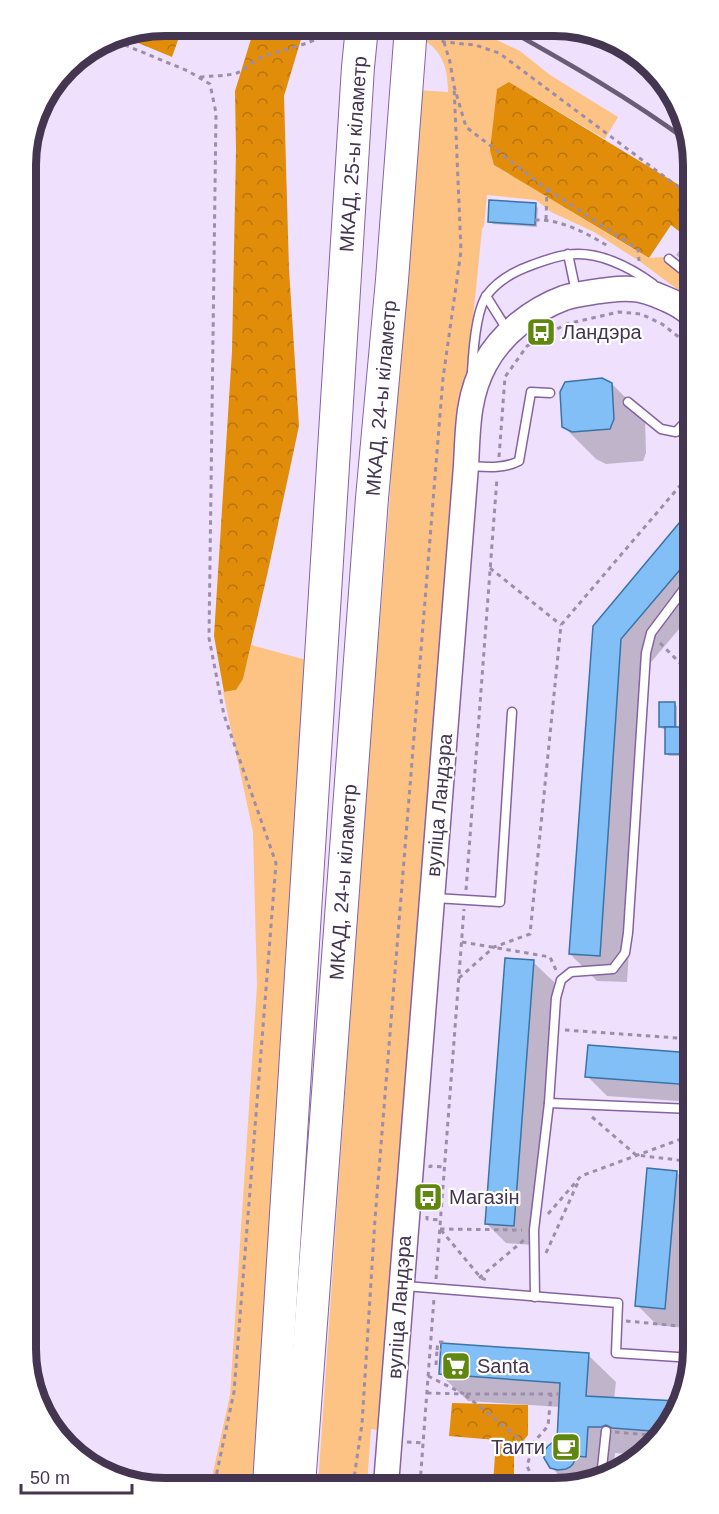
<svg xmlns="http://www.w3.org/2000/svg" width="719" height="1514" font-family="Helvetica,sans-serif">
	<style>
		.green { fill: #fdc384 }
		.forest { fill: url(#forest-crowns) }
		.shadow { fill: #0003 }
		.building { fill: #83bff7; stroke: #3973a7; stroke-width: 1.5 }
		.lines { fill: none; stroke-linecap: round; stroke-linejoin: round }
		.lane-casing { stroke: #8563a3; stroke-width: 11 }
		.secondary-casing { stroke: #8563a3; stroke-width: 27 }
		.highway-casing { stroke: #8563a3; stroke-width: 34 }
		.path { stroke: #9c8eaa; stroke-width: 3; stroke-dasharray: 4.5 4.5; stroke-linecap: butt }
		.lane { stroke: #fff; stroke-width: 8 }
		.secondary { stroke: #fff; stroke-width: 24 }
		.highway { stroke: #fff; stroke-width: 32 }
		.rail { stroke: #6a5b77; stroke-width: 4.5 }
		.labels { text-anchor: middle; stroke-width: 4.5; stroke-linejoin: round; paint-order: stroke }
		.street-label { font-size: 20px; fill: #443551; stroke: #fff }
		.poi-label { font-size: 20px; fill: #443551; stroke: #fff; text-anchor: start }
		.rim { fill: none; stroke: #443551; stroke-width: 8 }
	</style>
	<defs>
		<pattern id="forest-crowns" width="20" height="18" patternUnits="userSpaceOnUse" patternTransform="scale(1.5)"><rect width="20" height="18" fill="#e18d09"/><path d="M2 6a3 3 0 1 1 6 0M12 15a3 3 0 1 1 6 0" fill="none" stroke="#b8740c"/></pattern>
	</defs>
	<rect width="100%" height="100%" fill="#efe1fd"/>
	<g class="green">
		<path d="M399 27H469L520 51 550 75 618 117 605 139 509 82 494 165 648 258 664 257 689 282V298L642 263 594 232 551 212 536 200 487 195 484 226 482 229 465 399 378 1430 371 1429 367 1485H318L362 844 389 509 400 310 416 90 448 92C448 53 433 42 399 27Z"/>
		<polygon points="566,28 581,28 646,60 653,72 631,58"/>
		<polygon points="251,645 310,661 254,1485 210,1486 230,1395 257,986 253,832 223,692 234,691 243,679"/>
	</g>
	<g class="forest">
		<polygon points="165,26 183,26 172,57 119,35"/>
		<polygon points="255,26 305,26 284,96 289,269 299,426 268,571 243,679 236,690 224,692 214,636 232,351 236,151 235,91"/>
		<polygon points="509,82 689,191 689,239 671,225 649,258 494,165 490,150 497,89"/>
		<polygon points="452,1403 528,1405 528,1435 514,1452 514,1483 516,1484 493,1484 496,1440 449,1436"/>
	</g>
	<g class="shadow">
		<polygon points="535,205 538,208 537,227 493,224 490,221"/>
		<polygon points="681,248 689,253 689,266 676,255"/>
		<polygon points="612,384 645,417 646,453 643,461 606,464 596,459 563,426"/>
		<polygon points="690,512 690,616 647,667 627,982 597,981 570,954 594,627"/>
		<polygon points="674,703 677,706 677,728 687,728 690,731 690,756 669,756 666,753 666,729 663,729 660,726"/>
		<polygon points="533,962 554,982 534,1245 506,1243 486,1223"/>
		<polygon points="589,1047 692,1055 692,1102 607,1096 587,1076"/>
		<polygon points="676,1172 693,1189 693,1232 685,1328 657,1325 637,1305"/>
		<polygon points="588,1355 616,1382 614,1399 676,1403 664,1434 637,1452 634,1451 628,1454 615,1453 614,1468 590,1484 568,1484 551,1467 558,1440 560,1407 468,1401 440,1374"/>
	</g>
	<g class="building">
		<polygon points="489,200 536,203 535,225 488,222"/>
		<polygon points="602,378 612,383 614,419 610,429 572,432 562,427 560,392 565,382"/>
		<polygon points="690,510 690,558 621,639 600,956 569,954 593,626"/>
		<rect x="659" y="702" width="16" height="25"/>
		<rect x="665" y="727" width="23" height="27"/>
		<polygon points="505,958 534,960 514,1226 485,1224"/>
		<polygon points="588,1045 692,1053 692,1085 585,1077"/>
		<polygon points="647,1168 677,1171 665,1309 635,1306"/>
		<polygon points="441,1343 589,1353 586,1396 677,1401 665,1432 612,1428 606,1425 601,1427 588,1427 586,1457 576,1456 573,1464 570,1467 566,1469 558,1470 550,1468 544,1458 544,1451 548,1446 557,1439 560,1383 439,1374"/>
	</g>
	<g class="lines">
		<g class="lane-casing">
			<g id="lane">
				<polyline points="568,254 576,292"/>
				<polyline points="669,259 689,275"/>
				<polyline points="486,296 508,331"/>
				<path d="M472 372C473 353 476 310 487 295 498 280 515 271 532 265 543 261 556 256 567 255 597 250 630 267 653 284"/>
				<polyline points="628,402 661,429 676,432 690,417"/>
				<path d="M469 466C486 467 504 469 519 461L531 392 550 393"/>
				<polyline points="435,898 500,902 512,712"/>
				<polyline points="549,1103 692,1109"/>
				<polyline points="405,1286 618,1303 616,1353 693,1358"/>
				<polyline points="535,1297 534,1230 549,1103 556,998 561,980 571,972 613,969 625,953 628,933 646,653 651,633 690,581"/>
				<polyline points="688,1357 693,1259"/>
				<polyline points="601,1477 606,1431"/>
			</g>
		</g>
		<g class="secondary-casing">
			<path id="secondary" d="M386 1485 466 466C468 430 467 397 485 364 501 334 532 310 564 298 576 294 588 293 600 291 610 290 621 288 631 289 643 289 655 294 666 299 675 303 682 306 689 313"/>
		</g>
		<g class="highway-casing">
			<g id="highway">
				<polyline points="269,1485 358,67 362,27"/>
				<polyline points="299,1485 372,498 392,280 411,27"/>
			</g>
		</g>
		<g class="path">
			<polyline points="434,36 444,42 475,45 499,53 689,195"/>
			<polyline points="108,38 188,71 210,84 216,113 209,638 224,715 276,863 234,1392 214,1486"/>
			<polyline points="444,42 450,62 454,86 466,127 547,189 546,220"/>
			<path d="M200 77C209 76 229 76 237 73 245 70 252 62 260 58 279 49 322 44 332 27"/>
			<polyline points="547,189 638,249 639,261"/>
			<path d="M535 220C561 219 586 233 608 246"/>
			<polyline points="499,457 505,377 527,346 566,324 619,312 641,314 662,324 689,345"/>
			<polyline points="490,568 561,625"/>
			<polyline points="660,643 691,674"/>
			<polyline points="466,890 497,478"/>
			<polyline points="462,942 550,957 556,970"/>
			<polyline points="459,978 494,947 530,934 561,625 690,474"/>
			<polyline points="565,1030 692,1039"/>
			<polyline points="592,1117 636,1155 686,1161 693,1203"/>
			<polyline points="430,1168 430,1166 444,1167"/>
			<polyline points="548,1214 581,1176 692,1135"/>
			<polyline points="427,1216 427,1219 440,1220"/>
			<polyline points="440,1229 522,1230"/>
			<polyline points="441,1230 481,1278 487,1280"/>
			<polyline points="546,1253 579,1180"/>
			<polyline points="479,1278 524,1240"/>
			<polyline points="436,1279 464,909"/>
			<polyline points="626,1321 679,1326"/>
			<polyline points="437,1350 438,1342 445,1342"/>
			<polyline points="436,1365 437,1350 441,1350"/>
			<polyline points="428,1376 464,1394"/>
			<polyline points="427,1393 463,1394"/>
			<polyline points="615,1432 661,1436"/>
			<polyline points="407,1442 423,1443"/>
			<polyline points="532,1449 464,1394 559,1394"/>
			<polyline points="420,1484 434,1298"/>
			<polyline points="541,1484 532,1477 527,1466 534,1442 548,1426 551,1394"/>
			<polyline points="582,1484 592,1481"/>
			<polyline points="353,1485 362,1424 375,1219 443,378 461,251 454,86"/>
		</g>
		<use href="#lane" class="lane"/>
		<use href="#secondary" class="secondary"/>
		<use href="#highway" class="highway"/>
		<path class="rail" d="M505 28C568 63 631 99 689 142"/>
	</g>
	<defs>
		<g id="bus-square" transform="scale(1.5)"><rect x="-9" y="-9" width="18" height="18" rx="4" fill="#608811" stroke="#fff"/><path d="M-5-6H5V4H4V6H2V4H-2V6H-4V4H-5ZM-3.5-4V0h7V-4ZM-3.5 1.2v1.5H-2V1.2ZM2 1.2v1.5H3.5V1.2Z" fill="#fff"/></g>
		<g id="supermarket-square" transform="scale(1.5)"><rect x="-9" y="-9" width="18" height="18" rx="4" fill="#608811" stroke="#fff"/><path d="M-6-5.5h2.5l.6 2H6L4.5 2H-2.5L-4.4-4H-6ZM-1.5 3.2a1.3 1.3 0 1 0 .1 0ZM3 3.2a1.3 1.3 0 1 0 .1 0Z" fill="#fff"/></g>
		<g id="cafe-square" transform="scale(1.5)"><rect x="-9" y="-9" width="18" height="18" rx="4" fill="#608811" stroke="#fff"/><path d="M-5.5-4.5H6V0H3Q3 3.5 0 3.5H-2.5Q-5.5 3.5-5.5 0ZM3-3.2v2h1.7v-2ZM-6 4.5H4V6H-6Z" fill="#fff"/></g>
	</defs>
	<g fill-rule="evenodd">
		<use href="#bus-square" x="541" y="332"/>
		<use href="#bus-square" x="428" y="1197"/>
		<use href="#supermarket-square" x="456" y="1366"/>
		<use href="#cafe-square" x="566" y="1447"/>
	</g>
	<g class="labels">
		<g class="street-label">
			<text transform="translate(353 154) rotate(-86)" y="7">МКАД, 25-ы кіламетр</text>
			<text transform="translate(381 398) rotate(-85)" y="7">МКАД, 24-ы кіламетр</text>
			<text transform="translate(439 805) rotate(-85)" y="7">вуліца Ландэра</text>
			<text transform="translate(343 882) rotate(-86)" y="7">МКАД, 24-ы кіламетр</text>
			<text transform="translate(399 1307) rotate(-86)" y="7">вуліца Ландэра</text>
		</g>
		<g class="poi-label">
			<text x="562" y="339">Ландэра</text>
			<text x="449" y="1204">Магазін</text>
			<text x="477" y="1373">Santa</text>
			<text x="545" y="1454" text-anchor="end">Таити</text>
		</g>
	</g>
	<path d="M0 0H719V1514H0ZM165 36H554A129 129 0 0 1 683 165V1349A129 129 0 0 1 554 1478H165A129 129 0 0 1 36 1349V165A129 129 0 0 1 165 36Z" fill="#fff" fill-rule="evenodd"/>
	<path class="rim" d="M165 36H554A129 129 0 0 1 683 165V1349A129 129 0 0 1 554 1478H165A129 129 0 0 1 36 1349V165A129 129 0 0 1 165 36Z"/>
	<path d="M21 1484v9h111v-9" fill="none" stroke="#443551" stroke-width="3"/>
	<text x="30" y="1484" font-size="18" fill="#443551" stroke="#ffffff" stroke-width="4.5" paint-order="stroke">50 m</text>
</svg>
